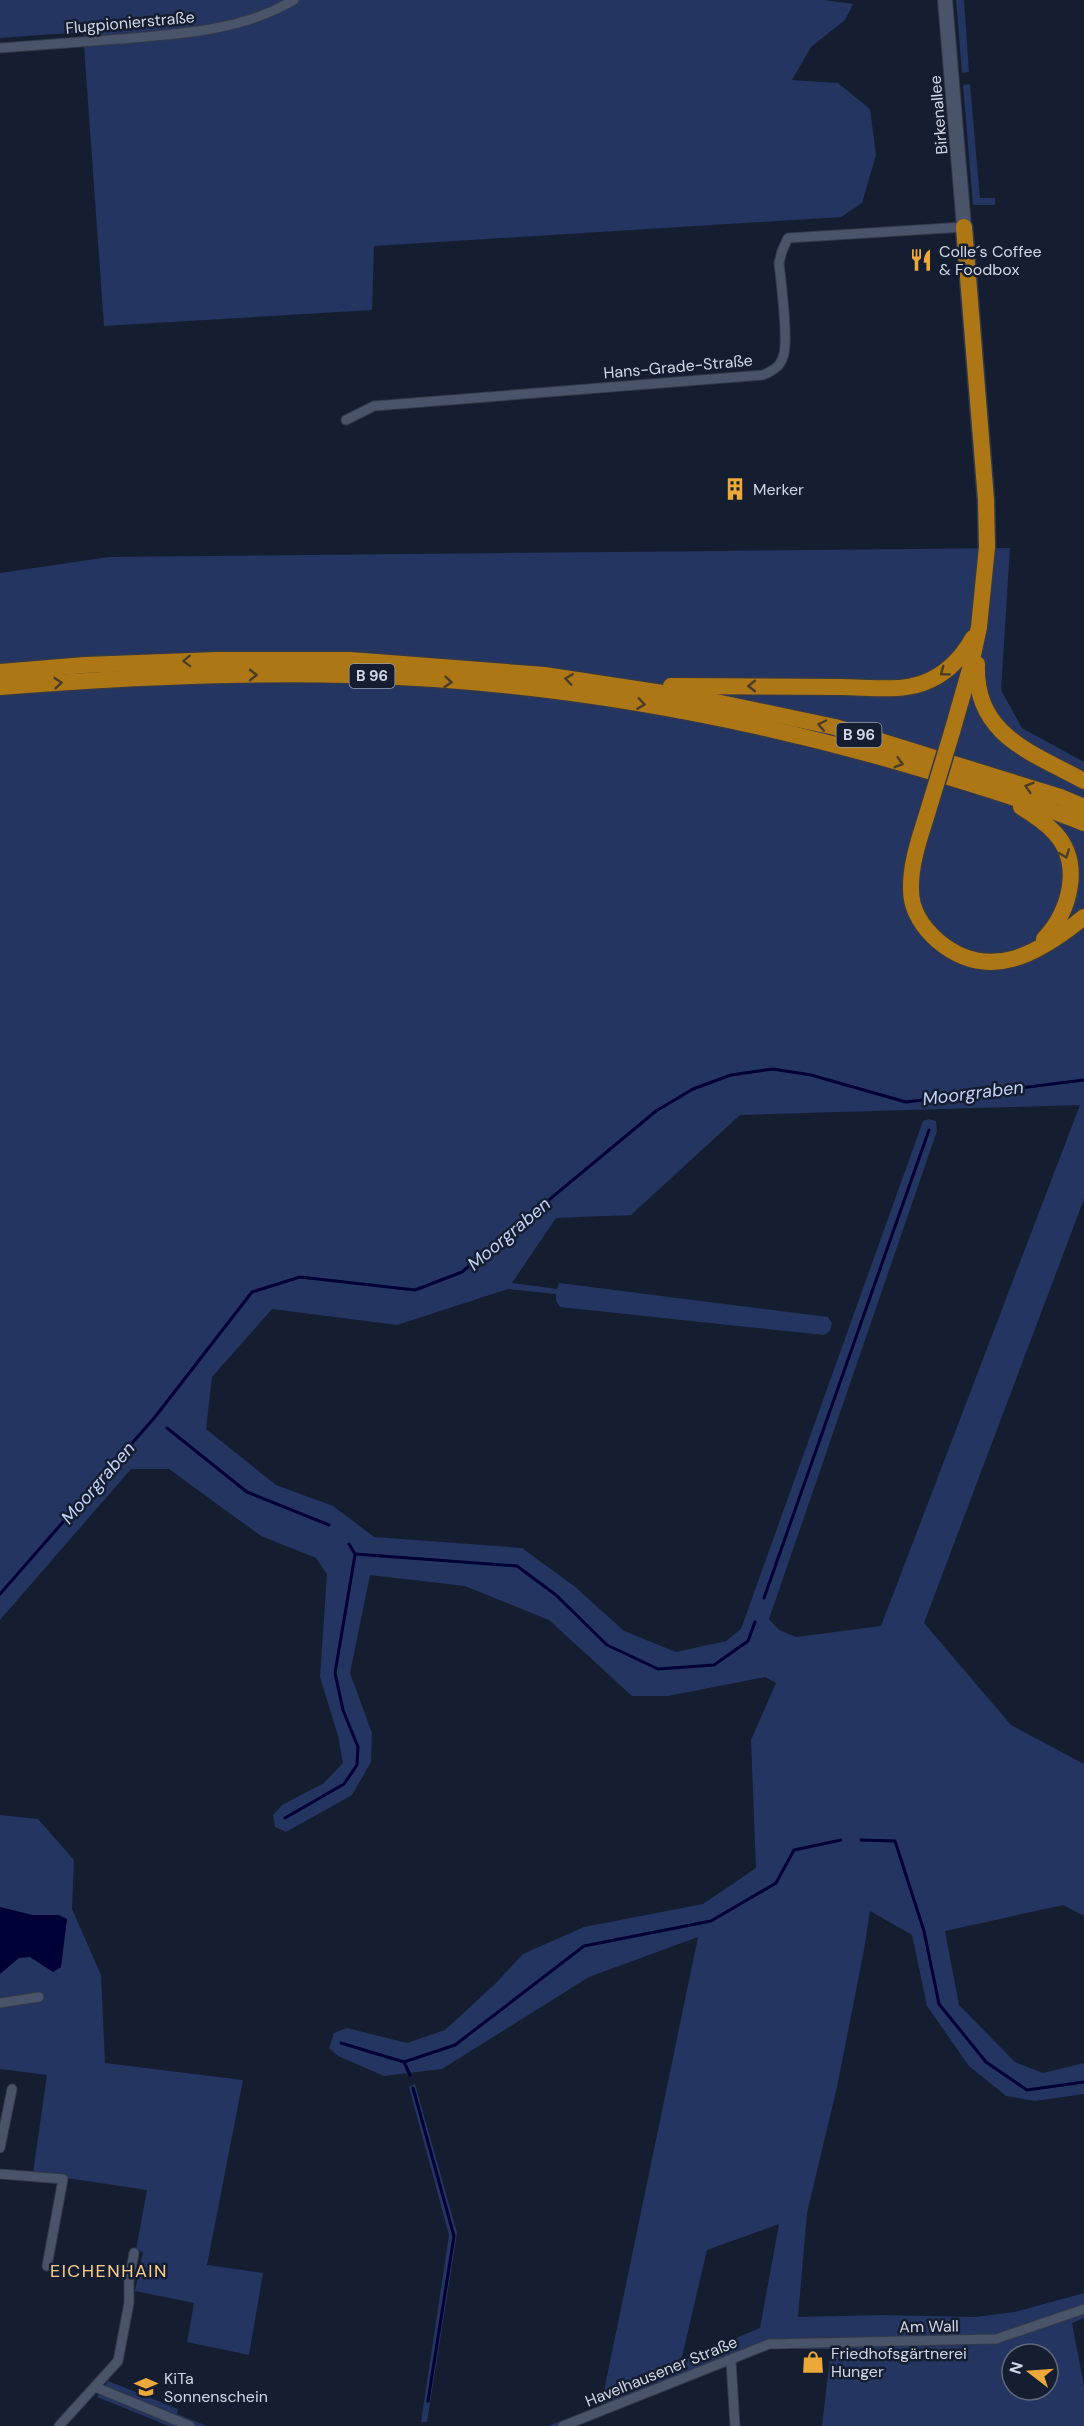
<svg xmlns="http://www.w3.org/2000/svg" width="1084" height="2426" font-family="'DM Sans',sans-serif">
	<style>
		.green { fill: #233560; fill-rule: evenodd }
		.water { fill: #010036 }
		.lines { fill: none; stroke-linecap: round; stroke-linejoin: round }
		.stream { stroke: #010036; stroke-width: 3 }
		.street-casing { stroke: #343949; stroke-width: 11 }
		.secondary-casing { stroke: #343949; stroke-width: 16 }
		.highway-casing { stroke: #343949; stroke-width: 19 }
		.street { stroke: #495369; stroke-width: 9 }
		.secondary { stroke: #495369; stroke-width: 14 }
		.highway { stroke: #ad7715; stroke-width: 16 }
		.highway-bridge-casing { stroke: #343949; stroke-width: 19; stroke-linecap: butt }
		.highway-bridge { stroke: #ad7715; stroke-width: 16 }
		.oneway { stroke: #4a3c27 }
		.labels { text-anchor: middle; stroke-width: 5; stroke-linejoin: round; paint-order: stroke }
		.shield { fill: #151d31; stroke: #999fae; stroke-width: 1.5 }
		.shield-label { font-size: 15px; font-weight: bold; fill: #d1d7e4 }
		.street-label { font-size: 16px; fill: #d1d7e4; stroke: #151d31 }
		.poi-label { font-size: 16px; fill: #d1d7e4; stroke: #151d31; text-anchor: start }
		.water-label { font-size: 18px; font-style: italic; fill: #c2d3f7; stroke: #151d31 }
		.neighbourhood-label { font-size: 18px; letter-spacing: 1.5px; fill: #fecf8c; stroke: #151d31 }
	</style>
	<rect width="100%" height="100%" fill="#151d31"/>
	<g class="green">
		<polygon points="0,0 824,0 853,4 845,20 811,47 792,80 838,83 870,109 876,155 862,203 841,217 374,246 372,310 104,326 83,32 0,38"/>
		<polygon points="956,0 964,0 969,72 962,73"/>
		<polygon points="970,84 980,198 995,198 995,205 973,205 963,85"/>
		<path d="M1010 548 1001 690 1022 728 1084 762V1199L924 1623 1011 1725 1084 1764V1916L1063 1905 945 1931 959 2005 1015 2062 1043 2073 1084 2063V2094L1035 2101 1006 2096 969 2066 927 2006 912 1935 870 1911 864 1950 837 2087 807 2213 798 2317 881 2315 975 2317 1015 2312 1084 2293V2318L1072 2323 1084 2386V2426H822L831 2349H769L577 2426H548L601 2405 698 1937 589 1977 442 2069 384 2076 338 2056 329 2048 334 2033 347 2028 407 2043 445 2030 496 1983 523 1954 584 1927 703 1904 756 1868 751 1740 776 1683 765 1677 668 1696H632L549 1620 465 1586 370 1575 350 1673 372 1733 371 1762 352 1795 286 1832 275 1827 273 1815 282 1805 324 1783 343 1763 338 1736 320 1677 327 1574 316 1558 261 1536 169 1469H131L0 1620V573L109 557ZM1080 1105 881 1626 796 1637 779 1630 769 1619 937 1131 936 1121 929 1119 923 1121 741 1629 726 1641 676 1652 624 1631 574 1586 522 1548 374 1537 333 1506 276 1485 206 1429 212 1377 272 1309 397 1325 508 1289 556 1294V1301L560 1307 824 1335 830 1331 832 1323 828 1317 559 1283 557 1289 512 1283 556 1218 631 1215 740 1115ZM779 2224 760 2328 681 2361 707 2250ZM1012 2354H1048V2390H1012Z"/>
		<polygon points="0,1815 38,1819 74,1860 72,1909 101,1975 105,2063 243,2080 207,2265 263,2273 249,2355 187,2342 194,2303 135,2291 143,2252 136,2250 147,2190 33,2173 47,2075 0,2069"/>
		<polygon points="415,2084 457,2233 427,2422 421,2422 449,2235 409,2087"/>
		<polygon points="108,2381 178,2409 177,2414 207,2426 169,2426 97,2397"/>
	</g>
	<polygon class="water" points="0,1907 33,1915 59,1915 67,1919 61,1967 53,1972 30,1957 19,1958 0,1974"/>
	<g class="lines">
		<g class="stream">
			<polyline points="167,1428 247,1492 329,1525"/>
			<polyline points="349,1544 355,1554 517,1566 556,1595 607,1645 658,1669 714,1665 748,1641 755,1622"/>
			<polyline points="0,1594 155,1417 252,1292 300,1277 415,1290 462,1272 656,1111 693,1089 731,1075 773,1069 811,1075 906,1102 1084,1080"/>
			<polyline points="764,1598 929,1130"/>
			<polyline points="285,1818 344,1784 357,1765 358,1747 343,1710 335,1673 355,1555"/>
			<polyline points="861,1840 895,1841 924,1931 939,2004 986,2062 1027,2090 1084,2082"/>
			<polyline points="341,2043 404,2062 455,2045 584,1946 711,1921 776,1883 794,1850 841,1840"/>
			<polyline points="404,2062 410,2075"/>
			<polyline points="413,2088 454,2236 428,2401"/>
		</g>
		<g class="street-casing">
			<g id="street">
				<path d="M0 48C40 45 80 42 120 39 179 34 242 31 294 0"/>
				<path d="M346 420 374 406 763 375C772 371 780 367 783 357 789 342 781 282 779 263L782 251 788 238 964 227"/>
				<polyline points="0,2003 39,1997"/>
				<polyline points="0,2148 12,2089"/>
				<polyline points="0,2174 63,2179 47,2266"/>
				<polyline points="731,2361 735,2426"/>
				<polyline points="95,2387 190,2426"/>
				<polyline points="59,2426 118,2361 129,2303 129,2281 134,2253"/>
				<polyline points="563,2426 769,2344 996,2339 1084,2309"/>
			</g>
		</g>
		<g class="secondary-casing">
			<polyline id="secondary" points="945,0 964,227"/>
		</g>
		<g class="highway-casing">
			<g id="highway">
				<path d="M977 664C974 735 1031 752 1084 781"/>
				<polyline points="0,672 85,665 217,660 350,660 544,675 702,699 835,727 1060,797 1084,807"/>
				<path d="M671 686C728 686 784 687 841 687 867 687 899 692 923 683 946 675 961 659 973 638"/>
				<path d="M0 687C116 678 232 672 349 675 536 680 725 712 905 764 966 782 1026 800 1084 823"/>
				<polyline points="952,732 970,669 979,627 987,547 986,500 964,227"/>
				<path d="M931 801C923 829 910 860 911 890 911 910 923 928 938 941 989 984 1040 953 1084 917"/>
				<path d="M1021 807C1034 815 1045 822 1055 833 1083 864 1070 911 1044 939"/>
			</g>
		</g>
		<use href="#street" class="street"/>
		<use href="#secondary" class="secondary"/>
		<use href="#highway" class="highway"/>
		<g class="highway-bridge-casing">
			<polyline id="highway-bridge" points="931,801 952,732"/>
		</g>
		<use href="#highway-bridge" class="highway-bridge"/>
	</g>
	<defs><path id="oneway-chevron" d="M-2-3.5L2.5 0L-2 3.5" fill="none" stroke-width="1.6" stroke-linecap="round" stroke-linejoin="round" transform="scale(1.5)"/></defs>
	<g class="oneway">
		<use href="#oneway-chevron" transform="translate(187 661) rotate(178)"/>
		<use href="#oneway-chevron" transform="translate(944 672) rotate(143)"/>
		<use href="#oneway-chevron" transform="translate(253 675)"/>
		<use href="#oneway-chevron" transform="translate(569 679) rotate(-172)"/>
		<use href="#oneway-chevron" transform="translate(448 682) rotate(5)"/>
		<use href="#oneway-chevron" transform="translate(58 683) rotate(-5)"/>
		<use href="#oneway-chevron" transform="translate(752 686) rotate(-180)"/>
		<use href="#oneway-chevron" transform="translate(641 704) rotate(8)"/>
		<use href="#oneway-chevron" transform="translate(822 725) rotate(-168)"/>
		<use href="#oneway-chevron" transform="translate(899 763) rotate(16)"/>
		<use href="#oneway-chevron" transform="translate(1029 787) rotate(-163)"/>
		<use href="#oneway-chevron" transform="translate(1065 854) rotate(70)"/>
	</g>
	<defs>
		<g id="restaurant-bare" transform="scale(1.8)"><path d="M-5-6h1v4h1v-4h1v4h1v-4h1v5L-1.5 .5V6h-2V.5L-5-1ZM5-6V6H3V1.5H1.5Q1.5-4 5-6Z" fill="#eca93a" stroke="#151d31" stroke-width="2.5" paint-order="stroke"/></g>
		<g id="building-bare" transform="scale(1.8)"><path d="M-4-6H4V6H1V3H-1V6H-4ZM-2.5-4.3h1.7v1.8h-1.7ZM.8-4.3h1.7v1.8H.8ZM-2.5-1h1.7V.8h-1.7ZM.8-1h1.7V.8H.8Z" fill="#eca93a" stroke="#151d31" stroke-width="2.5" paint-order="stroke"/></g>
		<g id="shop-bare" transform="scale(1.8)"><path d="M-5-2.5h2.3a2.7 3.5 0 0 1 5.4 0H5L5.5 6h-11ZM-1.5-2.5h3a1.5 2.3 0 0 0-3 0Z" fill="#eca93a" stroke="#151d31" stroke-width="2.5" paint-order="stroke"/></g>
		<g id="school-bare" transform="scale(1.8)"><path d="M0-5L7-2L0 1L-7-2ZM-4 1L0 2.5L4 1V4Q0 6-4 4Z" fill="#eca93a" stroke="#151d31" stroke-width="2.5" paint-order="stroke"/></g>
	</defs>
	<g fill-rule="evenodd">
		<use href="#restaurant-bare" x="921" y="260"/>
		<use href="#building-bare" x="735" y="489"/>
		<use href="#shop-bare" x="813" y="2362"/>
		<use href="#school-bare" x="146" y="2387"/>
	</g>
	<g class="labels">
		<g class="shield">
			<rect x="349.5" y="664" width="45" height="24" rx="4.5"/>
			<rect x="836.5" y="723" width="45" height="24" rx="4.5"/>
		</g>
		<g class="shield-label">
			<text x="372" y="681">B 96</text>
			<text x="859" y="740">B 96</text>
		</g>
		<g class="street-label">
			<text transform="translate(130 22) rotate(-5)" y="6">Flugpionierstraße</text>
			<text transform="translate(938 115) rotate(-95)" y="6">Birkenallee</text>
			<text transform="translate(678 366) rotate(-5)" y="6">Hans-Grade-Straße</text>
			<text transform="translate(929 2326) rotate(-1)" y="6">Am Wall</text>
			<text transform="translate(661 2371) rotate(-22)" y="6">Havelhausener Straße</text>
		</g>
		<g class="poi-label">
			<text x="939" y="257">Colle´s Coffee<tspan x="939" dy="18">&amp; Foodbox</tspan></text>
			<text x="753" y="495">Merker</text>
			<text x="831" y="2359">Friedhofsgärtnerei<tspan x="831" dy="18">Hunger</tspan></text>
			<text x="164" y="2384">KiTa<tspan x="164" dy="18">Sonnenschein</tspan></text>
		</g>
		<g class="water-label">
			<text transform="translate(973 1093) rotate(-7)" y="6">Moorgraben</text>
			<text transform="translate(509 1234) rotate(-40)" y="6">Moorgraben</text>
			<text transform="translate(98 1483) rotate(-49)" y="6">Moorgraben</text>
		</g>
		<g class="neighbourhood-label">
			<text x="109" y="2277">EICHENHAIN</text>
		</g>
	</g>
	<g transform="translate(1030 2372) rotate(287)"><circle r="28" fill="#151d31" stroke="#606779" stroke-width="1.5"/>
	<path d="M0-4.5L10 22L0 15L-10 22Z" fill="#eca93a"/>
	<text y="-9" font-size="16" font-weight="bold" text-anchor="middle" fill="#d1d7e4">N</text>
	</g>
</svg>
